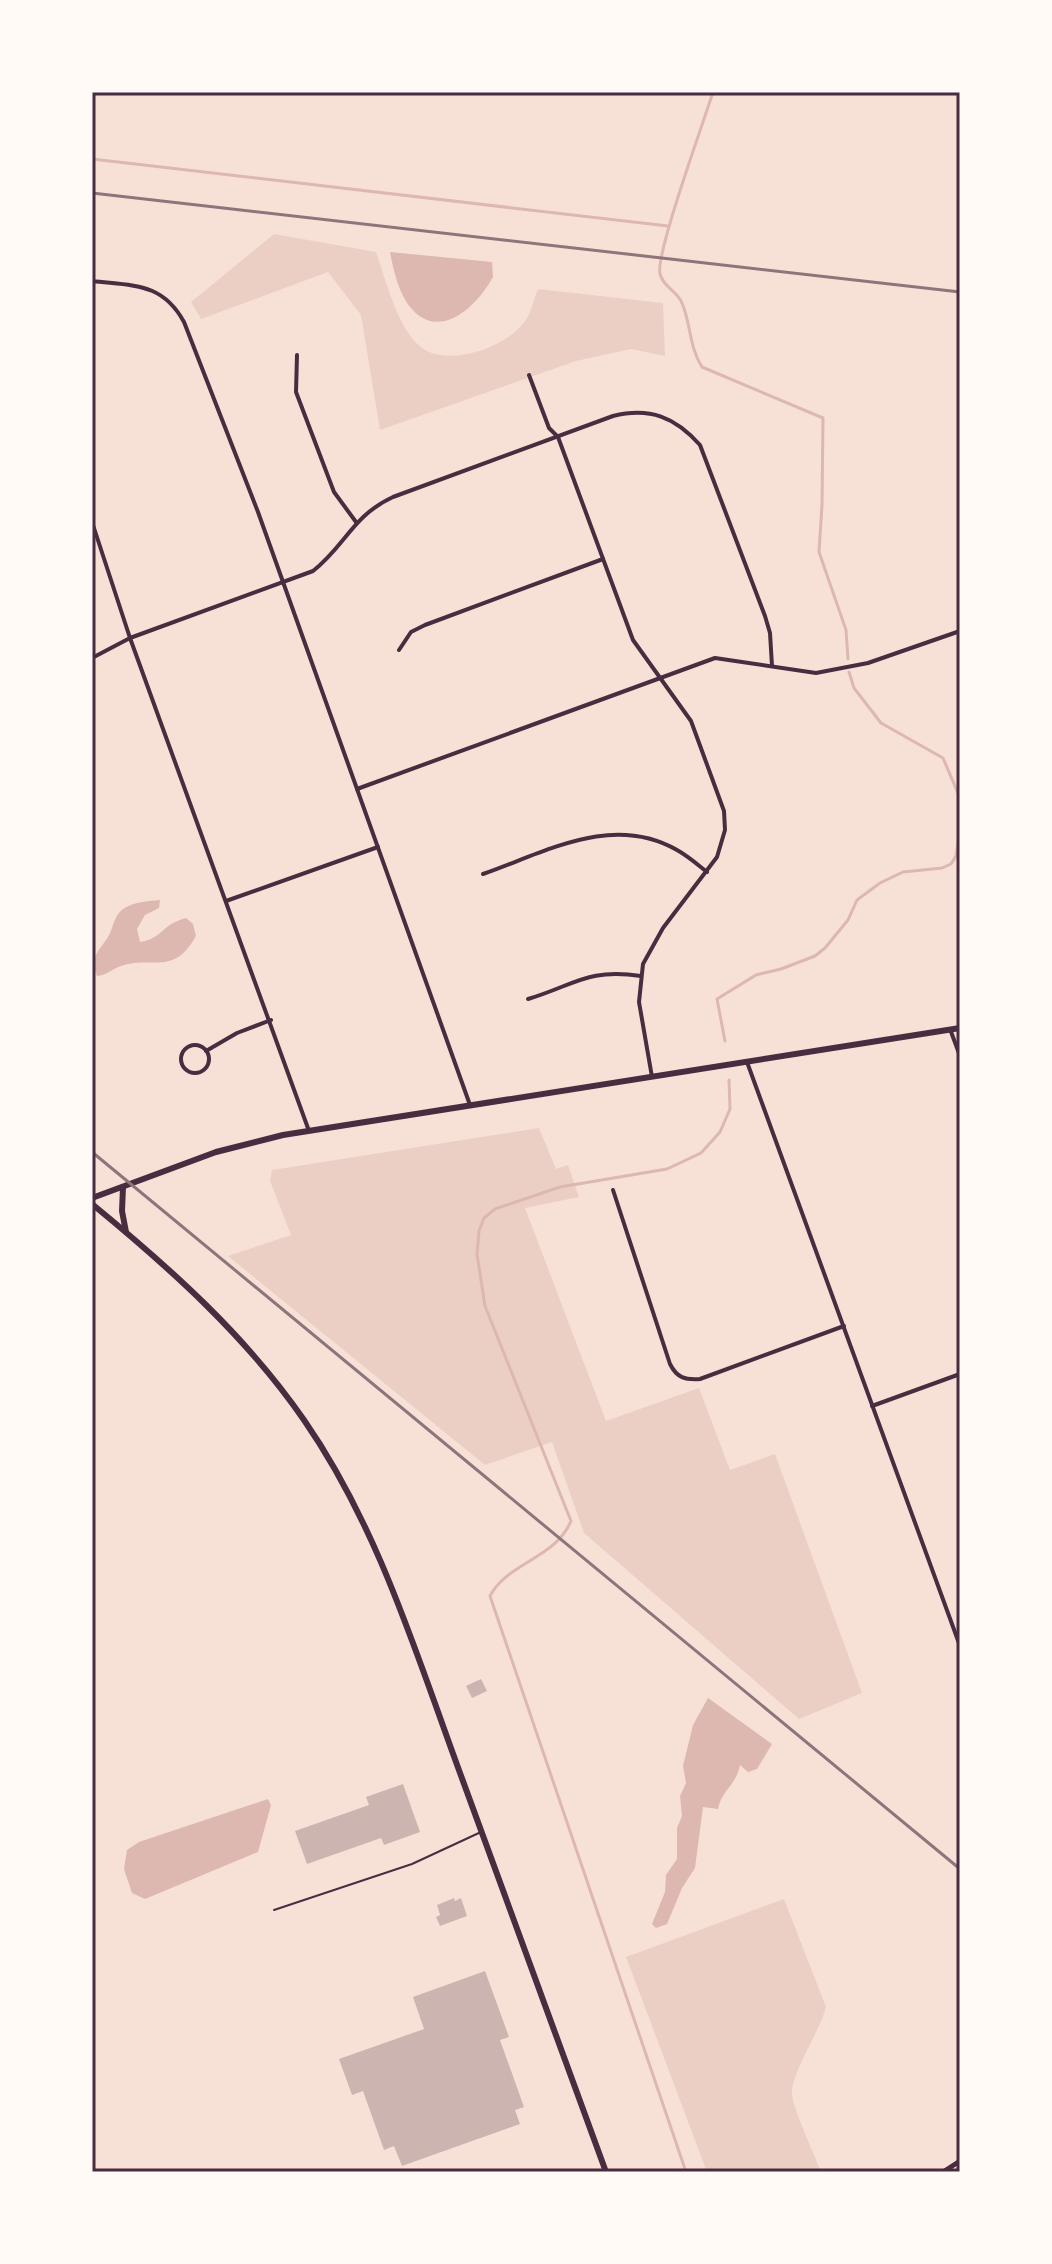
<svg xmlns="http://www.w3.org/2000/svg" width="1052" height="2264" font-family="'Golos Text',sans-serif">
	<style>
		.green { fill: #ebcfc5 }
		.water { fill: #dcb8b0 }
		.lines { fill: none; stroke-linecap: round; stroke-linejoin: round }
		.stream { stroke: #dcb8b0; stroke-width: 3 }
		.building { fill: #ccb4b1 }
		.service { stroke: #4a2c40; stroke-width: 2 }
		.minor { stroke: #4a2c40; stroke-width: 4 }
		.tertiary { stroke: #4a2c40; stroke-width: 5 }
		.primary { stroke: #4a2c40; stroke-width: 6 }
		.rail { stroke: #8f747c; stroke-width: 3 }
		.neatline { fill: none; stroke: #4a2c40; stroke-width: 3 }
	</style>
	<rect width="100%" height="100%" fill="#f7e1d7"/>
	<g class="green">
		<path d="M274 234 376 252C386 280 397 328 421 347 448 369 511 346 527 318 532 310 534 298 538 289L663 303 665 356 631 349 576 361 380 430 361 315 328 272 201 319 191 302Z"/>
		<polygon points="539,1128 556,1169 568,1165 579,1197 525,1208 606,1421 699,1388 730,1470 775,1454 862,1693 799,1719 584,1533 552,1442 485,1465 228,1256 291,1235 270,1181 272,1170"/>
		<path d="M784 1899 826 2007C820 2032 791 2072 792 2095 793 2108 815 2156 821 2172H707L626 1957Z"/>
	</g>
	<g class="water">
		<path d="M390 252 492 262 493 277C480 301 447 337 418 315 400 301 394 273 390 252Z"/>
		<path d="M160 900 159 908 145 915 137 929 140 942C162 939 162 924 186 918L193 924 196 936C173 977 153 955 121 966 112 969 107 975 97 976 89 958 98 952 108 937 114 927 113 917 123 909 133 902 149 901 160 900Z"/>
		<path d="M708 1698 772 1744 757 1769 748 1772 740 1765C737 1784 721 1791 718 1809L703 1807 695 1868 682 1888 667 1924 656 1928 652 1924 665 1892 666 1875 677 1859V1828L682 1816 680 1796 686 1783 683 1766 693 1725Z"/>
		<polygon points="268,1799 271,1805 258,1852 145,1899 132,1893 124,1869 127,1850 139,1842"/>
	</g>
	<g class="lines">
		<g class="stream">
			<path d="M713 92C704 121 655 255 660 274 664 288 677 291 682 303 691 324 689 347 702 367L823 418 822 505 819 552 846 630 848 659"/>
			<polyline points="92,159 668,226"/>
			<polyline points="849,672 854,688 881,723 943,758 960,798"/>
			<polyline points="725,1041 717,999 756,975 781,969 815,956 825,948 848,920 857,900 880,883 903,872 942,868 951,864 956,856 960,829"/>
			<path d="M686 2172 490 1596C508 1562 555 1559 571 1521L485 1306 477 1254 479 1231 484 1218 495 1209 560 1187 667 1169 701 1153 720 1132 730 1109 729 1080"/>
		</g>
	</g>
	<g class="building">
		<polygon points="481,1679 487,1691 472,1698 466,1686"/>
		<polygon points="403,1784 420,1832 384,1845 381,1838 307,1864 295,1831 369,1805 366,1797"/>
		<polygon points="454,1898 455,1901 461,1898 467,1916 440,1926 436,1917 440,1915 437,1905"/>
		<polygon points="485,1971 509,2037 500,2040 524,2107 515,2110 520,2124 402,2166 394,2146 384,2150 363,2091 352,2095 339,2059 424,2029 413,1997"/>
	</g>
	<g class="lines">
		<polyline class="service" points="274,1910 412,1864 481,1832"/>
		<g class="minor">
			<path d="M92 281C133 286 162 282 184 322L258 512 470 1105"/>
			<polyline points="297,355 296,392 334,492 356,522"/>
			<polyline points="529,375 549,428 558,437 633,640 691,721 724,811 725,830 717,857 663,928 643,964 639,1002 652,1077"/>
			<polyline points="92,522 130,638 309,1131"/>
			<polyline points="399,650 411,632 425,625 603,559"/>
			<path d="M92 658 130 638 313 571C346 545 352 516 393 497L613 416C650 407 675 417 700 445L765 616 770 633 772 666"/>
			<polyline points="357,789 715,658 816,673 868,663 960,631"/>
			<path d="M483 874C546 852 612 813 677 850 688 856 698 865 707 872"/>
			<polyline points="226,901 378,847"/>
			<path d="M528 999C575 985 587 968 641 976"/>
			<polyline points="950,1029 960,1056"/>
			<circle cx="195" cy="1059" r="14"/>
			<polyline points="206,1051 237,1033 271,1020"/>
			<polyline points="747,1062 960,1646"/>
			<path d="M613 1190 670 1364C677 1378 685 1380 700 1379L844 1326"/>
			<polyline points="872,1406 960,1374"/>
		</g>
		<polyline class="tertiary" points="943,2172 960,2161"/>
		<g class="primary">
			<polyline points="123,1187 122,1211 126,1232"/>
			<polyline points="92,1198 216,1152 283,1135 960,1028"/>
			<path d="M92 1204C170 1268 246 1336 304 1420 376 1524 413 1644 456 1762 506 1899 556 2035 606 2172"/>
		</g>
		<g class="rail">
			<polyline points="92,193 960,292"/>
			<polyline points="92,1152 960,1869"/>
		</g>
	</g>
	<rect width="1052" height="2264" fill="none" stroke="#fffaf5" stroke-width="188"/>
	<rect x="94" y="94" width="864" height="2076" class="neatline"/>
</svg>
